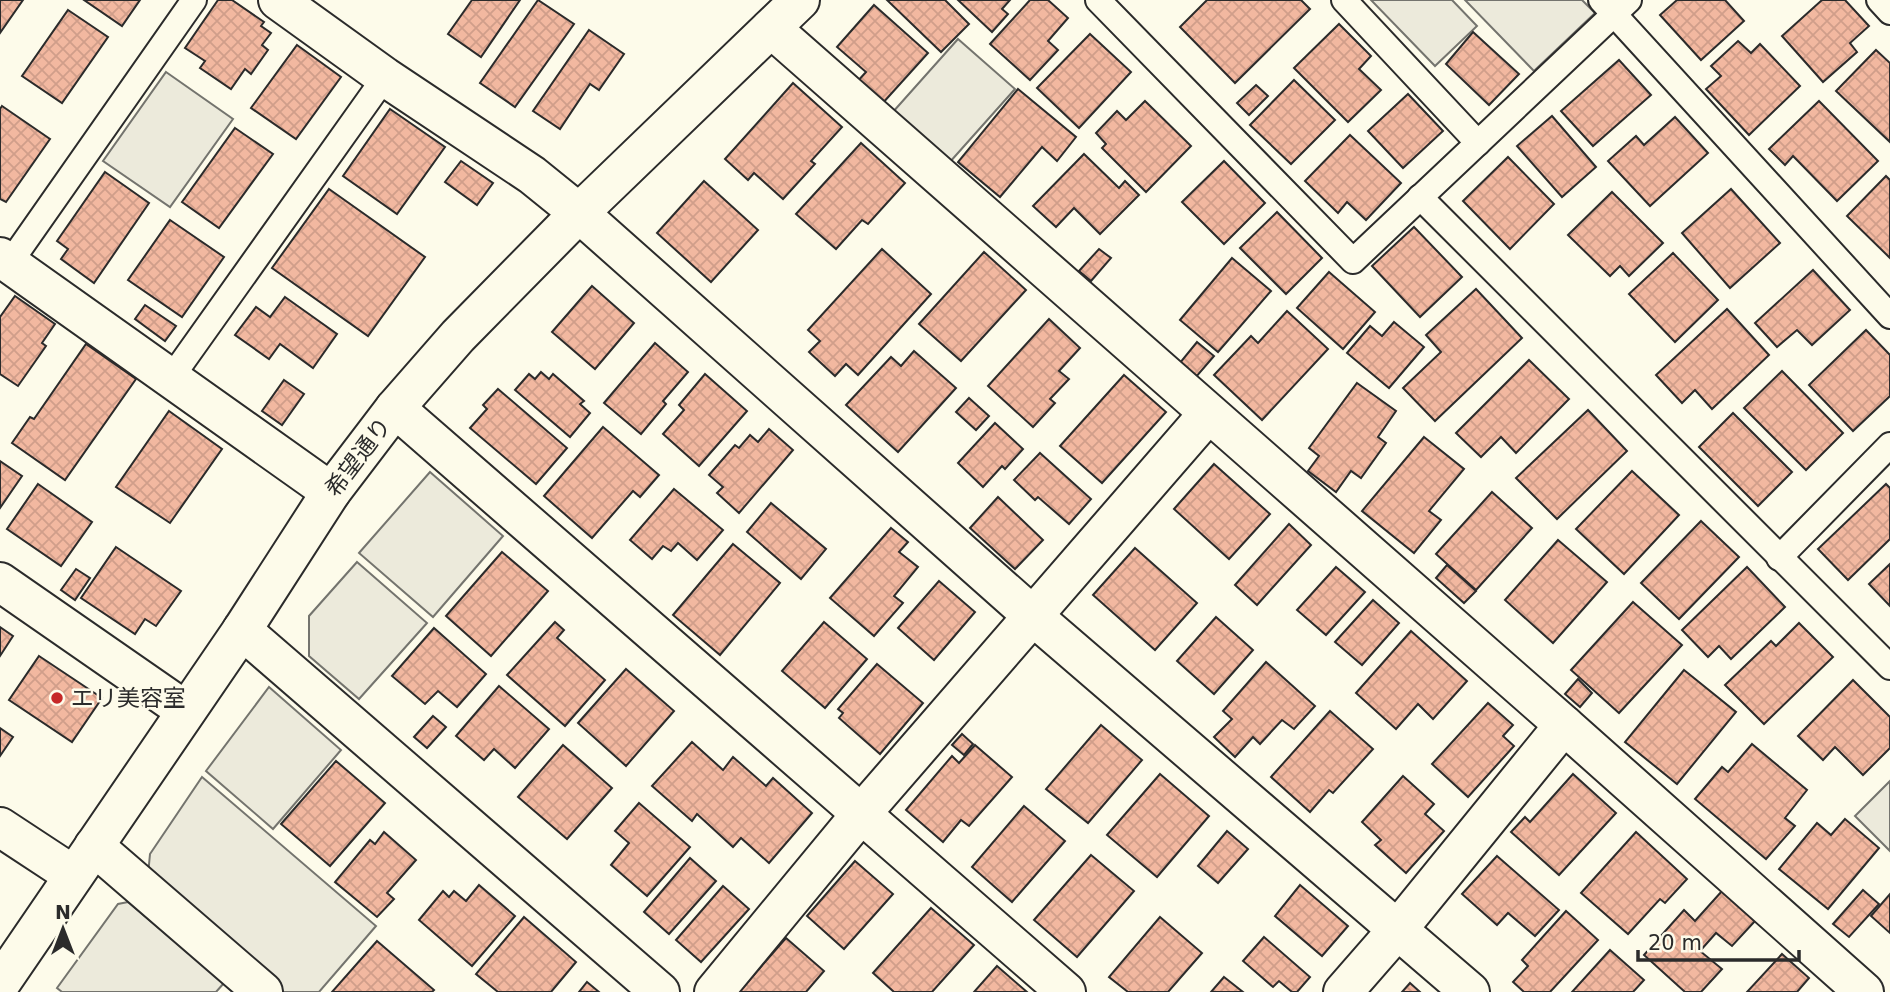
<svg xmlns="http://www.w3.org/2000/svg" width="1890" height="992" font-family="'DejaVu Sans','Noto Sans JP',sans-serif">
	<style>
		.parking { fill: #eceadb; stroke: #74746e; stroke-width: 2 }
		.building { fill: url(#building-cross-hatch); stroke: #2b2b2b; stroke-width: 2 }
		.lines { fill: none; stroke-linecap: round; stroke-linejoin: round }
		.lane-casing { stroke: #2b2b2b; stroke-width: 28 }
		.street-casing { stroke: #2b2b2b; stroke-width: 42 }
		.secondary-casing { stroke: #2b2b2b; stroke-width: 42 }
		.lane { stroke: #fdfbea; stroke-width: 24 }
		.street { stroke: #fdfbea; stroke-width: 38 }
		.secondary { stroke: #fdfbea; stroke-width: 38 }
		.poi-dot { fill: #c62828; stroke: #fdfbea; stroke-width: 2.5 }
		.labels { text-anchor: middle; stroke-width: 5; stroke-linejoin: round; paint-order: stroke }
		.street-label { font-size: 23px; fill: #2b2b2b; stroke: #fdfbea }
		.poi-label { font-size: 23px; fill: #2b2b2b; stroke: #fdfbea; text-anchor: start }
	</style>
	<defs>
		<pattern id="building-cross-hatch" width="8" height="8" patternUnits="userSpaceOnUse" patternTransform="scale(1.75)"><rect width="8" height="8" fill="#f2b8a0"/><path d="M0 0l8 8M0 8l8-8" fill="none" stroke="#d09e8a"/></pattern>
	</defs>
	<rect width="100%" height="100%" fill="#fdfbea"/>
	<g class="parking">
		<polygon points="1371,0 1452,0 1477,26 1435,66"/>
		<polygon points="1465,0 1582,0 1595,13 1534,71"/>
		<polygon points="958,39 1015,89 949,163 892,113"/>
		<polygon points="166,72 233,119 170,207 103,161"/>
		<polygon points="430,472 503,536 433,617 359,553"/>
		<polygon points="357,562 427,623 359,699 309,656 309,616"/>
		<polygon points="269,687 341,750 273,829 206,771"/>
		<polygon points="202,777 376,926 319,992 283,992 148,875 150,854"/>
		<polygon points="1890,781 1890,851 1855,816"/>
		<polygon points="128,902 224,983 216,992 62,992 57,988 118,904"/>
	</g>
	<g class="building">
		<polygon points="0,0 23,0 0,33"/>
		<polygon points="84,0 140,0 122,26"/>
		<polygon points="218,0 232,0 264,22 261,26 271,33 262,45 268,50 251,74 245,69 231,89 200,68 205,61 185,48"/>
		<polygon points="472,0 520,0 481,57 448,34"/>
		<polygon points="538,0 574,24 515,107 480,83"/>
		<polygon points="887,0 945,0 969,24 941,52"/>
		<polygon points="958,0 1010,0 1002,9 1008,14 992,32"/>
		<polygon points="1030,0 1048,0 1068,18 1048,41 1058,50 1030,80 990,44"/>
		<polygon points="1207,0 1301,0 1310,9 1235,83 1180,27"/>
		<polygon points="1677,0 1725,0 1744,21 1701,60 1660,15"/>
		<polygon points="1822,0 1845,0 1869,26 1850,43 1857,52 1823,82 1782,36"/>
		<polygon points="874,5 928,53 881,105 856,83 866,72 837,47"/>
		<polygon points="68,10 108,37 62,103 22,76"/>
		<polygon points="1339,24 1371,56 1359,69 1381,90 1348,122 1294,68"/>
		<polygon points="589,30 624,54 599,90 590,84 560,129 533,111"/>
		<polygon points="1473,32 1519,74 1489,105 1446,64"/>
		<polygon points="1090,34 1131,72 1079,128 1037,88"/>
		<polygon points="1738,41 1751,53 1760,44 1800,86 1749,135 1706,89 1721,76 1711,66"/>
		<polygon points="297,45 341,77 296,139 251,108"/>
		<polygon points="1876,50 1890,63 1890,142 1836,91"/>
		<polygon points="1619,60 1651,95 1593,146 1561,111"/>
		<polygon points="1294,80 1335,120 1291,164 1250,125"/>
		<polygon points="793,83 842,127 811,161 815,164 783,199 754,173 748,180 725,159"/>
		<polygon points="1256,85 1268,96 1249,115 1237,103"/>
		<polygon points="1018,89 1076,137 1057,161 1042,147 1000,197 958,162"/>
		<polygon points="1408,94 1443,131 1403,168 1368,131"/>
		<polygon points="1145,101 1191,146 1146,192 1102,148 1106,144 1096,133 1117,111 1126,120"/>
		<polygon points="1819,101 1878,161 1837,201 1793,156 1785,165 1769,149"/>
		<polygon points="2,106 50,139 6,202 0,199 0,109"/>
		<polygon points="390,109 445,147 397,214 343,176"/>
		<polygon points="1552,116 1596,167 1562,197 1517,146"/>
		<polygon points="1675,117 1708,153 1650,206 1608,161 1636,136 1644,145"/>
		<polygon points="235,128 273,154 219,228 182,202"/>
		<polygon points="1350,135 1401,183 1366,220 1347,202 1338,213 1305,181"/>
		<polygon points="861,143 905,183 868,224 862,220 836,249 796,214"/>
		<polygon points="1084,154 1119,188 1125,181 1139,195 1100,234 1074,208 1056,227 1033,206"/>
		<polygon points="1508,157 1554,204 1510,249 1463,201"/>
		<polygon points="461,161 493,183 477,205 445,182"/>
		<polygon points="1224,161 1265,203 1224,244 1182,202"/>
		<polygon points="105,172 149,203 94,283 61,259 68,249 57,241"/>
		<polygon points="1886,176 1890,180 1890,258 1847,216"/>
		<polygon points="704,181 758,230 711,282 657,233"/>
		<polygon points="329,189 425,257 368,336 272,268"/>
		<polygon points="1731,189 1780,243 1730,288 1682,233"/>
		<polygon points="1612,192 1663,243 1629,276 1620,266 1610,276 1568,235"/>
		<polygon points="1277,212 1322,258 1286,294 1240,248"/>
		<polygon points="170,220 224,257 182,317 128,280"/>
		<polygon points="1414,227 1462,277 1420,317 1372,266"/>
		<polygon points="882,249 931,294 858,375 846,364 835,376 809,352 820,341 808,330"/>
		<polygon points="1099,249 1111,258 1091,281 1079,271"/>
		<polygon points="984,252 1026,290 961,361 919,324"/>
		<polygon points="1673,253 1718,300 1675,342 1629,294"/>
		<polygon points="1232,258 1271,291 1218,352 1180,320"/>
		<polygon points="1813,270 1850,310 1812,345 1797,330 1777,347 1755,323"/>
		<polygon points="1329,272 1375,312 1343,349 1297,308"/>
		<polygon points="592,286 634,323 595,369 552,332"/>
		<polygon points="1476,289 1522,338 1435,421 1403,388 1441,352 1426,335"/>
		<polygon points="15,296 55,324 42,343 46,346 18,386 0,374 0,317"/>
		<polygon points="285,297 337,334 313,368 280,344 269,359 235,335 256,307 270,317"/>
		<polygon points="145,305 176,326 165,341 135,319"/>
		<polygon points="1727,309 1769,355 1712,409 1695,390 1682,403 1656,375"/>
		<polygon points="1287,311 1328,349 1262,420 1214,375 1251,336 1258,343"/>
		<polygon points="1049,319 1080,348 1059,371 1069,379 1050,399 1055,403 1033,427 988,386"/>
		<polygon points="1394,322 1424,347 1389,388 1347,353 1370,326 1382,336"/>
		<polygon points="1866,330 1890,355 1890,396 1853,431 1809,385"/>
		<polygon points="1197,342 1214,356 1196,377 1179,364"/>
		<polygon points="655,343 688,372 663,401 666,404 641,434 604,403"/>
		<polygon points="86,344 136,379 65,480 12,443 30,417 34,419"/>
		<polygon points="914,351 956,388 898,452 846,405 891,357 901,366"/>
		<polygon points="1529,360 1569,399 1516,453 1501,437 1481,457 1456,433"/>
		<polygon points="1782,371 1843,433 1806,470 1744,408"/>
		<polygon points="541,372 549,379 553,374 584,401 580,404 590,413 570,437 515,390 529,374 535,379"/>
		<polygon points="705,374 747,411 699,466 663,434 684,410 679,405"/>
		<polygon points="1124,375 1166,412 1102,483 1060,446"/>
		<polygon points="284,380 304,394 282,425 262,411"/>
		<polygon points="1357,383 1396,411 1378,437 1386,443 1361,478 1351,471 1336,492 1308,471 1319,456 1309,448"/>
		<polygon points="498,389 567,448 536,484 470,428 487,409 483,405"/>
		<polygon points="969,398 989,416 976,430 956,412"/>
		<polygon points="1588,410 1627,451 1557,519 1516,478"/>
		<polygon points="169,411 222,449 170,523 116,487"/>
		<polygon points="1733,413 1792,472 1758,506 1699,447"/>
		<polygon points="995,423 1023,449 1005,469 1002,466 983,487 958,463"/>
		<polygon points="603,427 659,475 640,497 633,491 592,538 544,496"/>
		<polygon points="769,429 793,450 739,513 717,493 723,487 709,475 735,445 739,448 750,435 758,442"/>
		<polygon points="1424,437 1464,469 1429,511 1441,520 1414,553 1362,511"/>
		<polygon points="1040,453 1091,499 1069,524 1038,497 1035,500 1014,480"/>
		<polygon points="0,461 22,476 0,508"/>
		<polygon points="1214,464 1270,514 1229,559 1174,509"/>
		<polygon points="1632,471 1679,515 1624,574 1576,529"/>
		<polygon points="38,484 92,522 61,566 7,529"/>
		<polygon points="1886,484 1890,488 1890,539 1848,580 1818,549"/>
		<polygon points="674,489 723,530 697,560 678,543 671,551 663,546 652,559 630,540"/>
		<polygon points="1492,492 1532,528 1476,590 1436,554"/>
		<polygon points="998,497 1043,540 1015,569 970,528"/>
		<polygon points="771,503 826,549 801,579 747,532"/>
		<polygon points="1701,521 1739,557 1679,619 1641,583"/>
		<polygon points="1289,524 1311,545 1257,605 1235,585"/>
		<polygon points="891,528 908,542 899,552 918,567 894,596 903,603 874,636 830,598"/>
		<polygon points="1558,540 1607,582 1553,643 1505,600"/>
		<polygon points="733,544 780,583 720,655 673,615"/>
		<polygon points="116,547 181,591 156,626 145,619 135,634 81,598"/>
		<polygon points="1135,548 1197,603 1155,650 1093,595"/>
		<polygon points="502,552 548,591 491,656 446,616"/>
		<polygon points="1890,564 1890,606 1869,584"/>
		<polygon points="1447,565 1476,591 1464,603 1436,578"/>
		<polygon points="1336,567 1365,592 1326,635 1297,610"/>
		<polygon points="1747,567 1785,607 1731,659 1719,646 1708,657 1682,630"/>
		<polygon points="76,569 90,578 75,600 61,590"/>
		<polygon points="939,581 975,612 934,660 898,628"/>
		<polygon points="1373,600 1399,623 1362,665 1335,642"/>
		<polygon points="1633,602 1682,645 1619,713 1571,670"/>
		<polygon points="1216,617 1253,650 1214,694 1177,661"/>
		<polygon points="555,622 564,630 557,638 605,680 565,726 507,675"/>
		<polygon points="824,622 867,659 825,708 782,671"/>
		<polygon points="1799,623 1833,657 1764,724 1725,685 1771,641 1776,646"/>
		<polygon points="0,627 13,636 0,656"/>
		<polygon points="434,628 486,674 457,707 438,691 425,704 392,676"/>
		<polygon points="1411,631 1467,681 1433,719 1418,704 1396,729 1356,693"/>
		<polygon points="39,656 102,698 72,742 9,700"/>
		<polygon points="1266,662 1315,706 1294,729 1282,720 1260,744 1253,737 1235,757 1214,737 1232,719 1223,711"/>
		<polygon points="877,664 923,703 880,754 839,718 843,713 838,709"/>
		<polygon points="626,669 674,711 626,766 578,723"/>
		<polygon points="1684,670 1736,712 1677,784 1625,742"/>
		<polygon points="1578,679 1592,693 1580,707 1565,694"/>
		<polygon points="1853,680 1890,717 1890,748 1863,775 1835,747 1823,760 1798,736"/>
		<polygon points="499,686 549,729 515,768 494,749 484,760 456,736"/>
		<polygon points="1488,703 1513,725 1503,736 1514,746 1468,797 1432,764"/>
		<polygon points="1330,711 1373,749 1333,793 1329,790 1310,812 1271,777"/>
		<polygon points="433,716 446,727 427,748 414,737"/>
		<polygon points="1101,725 1142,760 1088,823 1046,789"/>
		<polygon points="0,728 13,737 0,756"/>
		<polygon points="962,734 973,744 964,755 952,745"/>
		<polygon points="692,742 723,770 733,757 766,786 773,778 812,813 769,863 741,838 733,847 697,814 692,821 652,786"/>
		<polygon points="1752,744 1807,790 1785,818 1795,826 1766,859 1695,799 1722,767 1728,772"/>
		<polygon points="563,745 612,788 567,839 518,797"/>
		<polygon points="975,745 1012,777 969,826 961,820 943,842 906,810 952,756 959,763"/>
		<polygon points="336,761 385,803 330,866 281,824"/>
		<polygon points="1160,774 1209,816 1157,877 1107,835"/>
		<polygon points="1573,774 1616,813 1559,875 1511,832 1525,817 1530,822"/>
		<polygon points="1403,776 1434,804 1425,814 1444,831 1406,873 1375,845 1381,840 1362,822"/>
		<polygon points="639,803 690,847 647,896 611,865 629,843 615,831"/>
		<polygon points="1024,806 1065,841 1012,902 972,867"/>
		<polygon points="1845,819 1879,848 1828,909 1779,869 1817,823 1831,835"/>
		<polygon points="1227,831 1248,849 1218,883 1198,866"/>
		<polygon points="384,832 416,860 387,893 394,899 377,917 335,882 370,840 375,844"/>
		<polygon points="1636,832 1687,879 1665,903 1660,899 1628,934 1581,893"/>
		<polygon points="1091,855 1134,891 1077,957 1034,920"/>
		<polygon points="1497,856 1559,910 1535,936 1508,913 1497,925 1462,894"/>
		<polygon points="690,858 716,881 669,934 644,912"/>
		<polygon points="855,861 893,894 844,949 807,916"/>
		<polygon points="479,885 515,916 472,966 419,920 443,891 449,897 454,891 466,901"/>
		<polygon points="1300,885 1348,926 1322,956 1275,916"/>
		<polygon points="723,886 749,909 701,962 676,940"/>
		<polygon points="1863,890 1879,904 1849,937 1833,924"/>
		<polygon points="1722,891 1755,921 1732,946 1716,933 1700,951 1722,969 1701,992 1685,992 1644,955 1684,910 1695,921"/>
		<polygon points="1890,894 1890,933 1871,916"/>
		<polygon points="931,908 974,945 932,992 894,992 873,973"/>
		<polygon points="1566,911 1598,940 1550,992 1524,992 1513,982 1528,966 1522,960"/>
		<polygon points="524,917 576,962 551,992 498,992 476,974"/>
		<polygon points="1160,917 1202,953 1168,992 1128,992 1109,977"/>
		<polygon points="1264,937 1310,977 1297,992 1292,992 1279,981 1273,987 1243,961"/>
		<polygon points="786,938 824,971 806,992 739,992"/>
		<polygon points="377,941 434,990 432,992 332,992"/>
		<polygon points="1610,950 1644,980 1633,992 1572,992"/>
		<polygon points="1782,954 1809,978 1797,992 1747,992"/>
		<polygon points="997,966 1027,992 974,992"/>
		<polygon points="1224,977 1243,992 1211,992"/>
		<polygon points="587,982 599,992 579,992"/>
		<polygon points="1410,983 1420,992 1402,992"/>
	</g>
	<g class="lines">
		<g class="lane-casing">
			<g id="lane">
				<polyline points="1098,0 1353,261 1629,0"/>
				<polyline points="1344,0 1478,143"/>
				<polyline points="1601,0 1890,316"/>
				<polyline points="1879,0 1890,12"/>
				<polyline points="1420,197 1890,667"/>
				<polyline points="9,264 194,0"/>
				<polyline points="171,378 385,77"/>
				<polyline points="1779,558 1890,445"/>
			</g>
		</g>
		<g class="street-casing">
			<g id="street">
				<polyline points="278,0 385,77 532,175 579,213 1034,617 1470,992"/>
				<polyline points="771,28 1564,725 1864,992"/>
				<polyline points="0,257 331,492"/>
				<polyline points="395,408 1066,992"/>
				<polyline points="0,582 186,711"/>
				<polyline points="242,630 660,992"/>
				<polyline points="0,827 73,875"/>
				<polyline points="94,846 263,992"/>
				<polyline points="714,992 861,814 1208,414"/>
				<polyline points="1343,992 1398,929 1564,725"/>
			</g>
		</g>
		<g class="secondary-casing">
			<polyline id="secondary" points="0,984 242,630 331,492 395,408 458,336 579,213 800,0"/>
		</g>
		<use href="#lane" class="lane"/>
		<use href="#street" class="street"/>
		<use href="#secondary" class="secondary"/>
	</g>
	<circle class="poi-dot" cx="57" cy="698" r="7"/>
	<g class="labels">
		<g class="street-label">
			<text transform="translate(358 457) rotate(-53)" y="8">希望通り</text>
		</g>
		<g class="poi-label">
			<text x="71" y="706">エリ美容室</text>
		</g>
	</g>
	<g transform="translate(63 929)" stroke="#fdfbea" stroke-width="5" paint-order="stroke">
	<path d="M0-5L12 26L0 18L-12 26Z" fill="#2b2b2b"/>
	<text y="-10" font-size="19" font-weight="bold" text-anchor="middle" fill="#2b2b2b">N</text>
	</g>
	<path d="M1638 950v10h161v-10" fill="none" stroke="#2b2b2b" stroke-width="3.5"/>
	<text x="1648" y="950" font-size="21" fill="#2b2b2b" stroke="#fdfbea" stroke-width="5" paint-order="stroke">20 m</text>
</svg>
